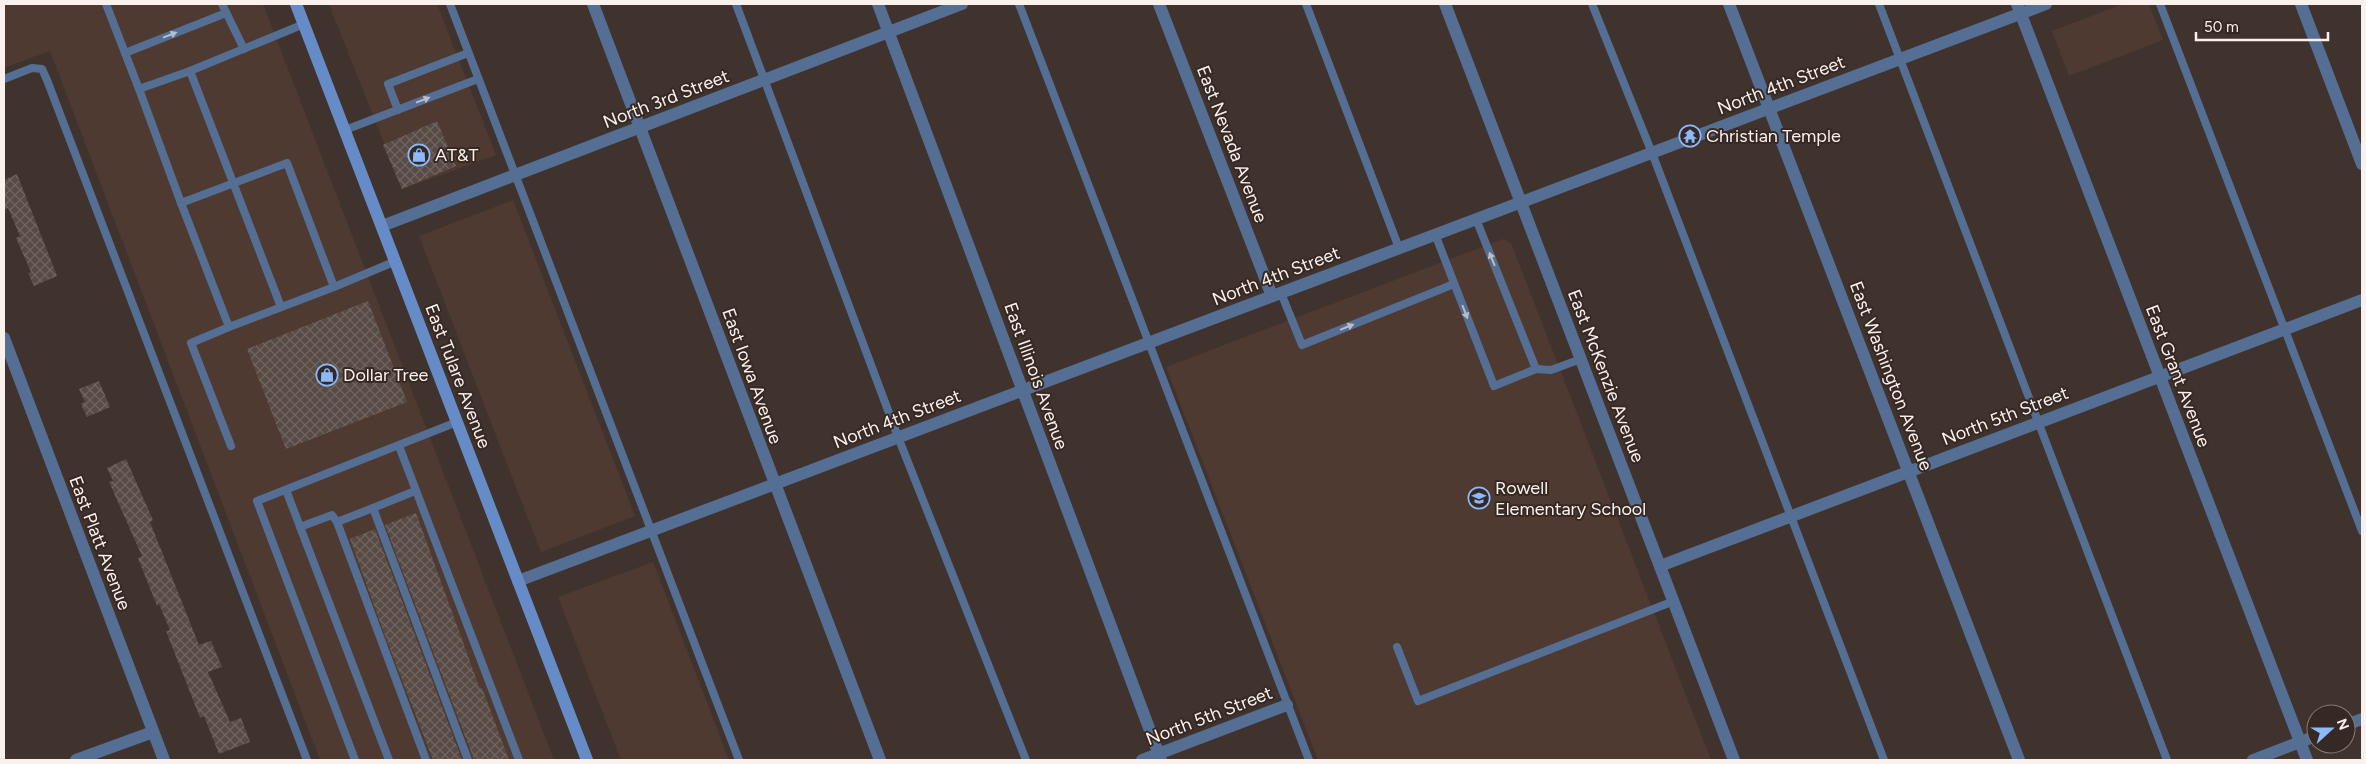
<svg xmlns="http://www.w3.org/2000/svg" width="2366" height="764" font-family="Figtree,sans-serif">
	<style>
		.built { fill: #4e3a31 }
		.building { fill: url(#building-cross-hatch) }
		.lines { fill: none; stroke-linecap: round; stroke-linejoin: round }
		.lane { stroke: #556e93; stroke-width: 8 }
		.street { stroke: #556e93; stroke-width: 12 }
		.secondary { stroke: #658cc7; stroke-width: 12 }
		.oneway { fill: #b8bdc9 }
		.labels { text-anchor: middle; stroke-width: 4; stroke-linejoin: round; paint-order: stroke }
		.street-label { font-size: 18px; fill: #faf1ed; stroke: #362923 }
		.poi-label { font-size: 18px; fill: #faf1ed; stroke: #362923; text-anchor: start }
	</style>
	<defs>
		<pattern id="building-cross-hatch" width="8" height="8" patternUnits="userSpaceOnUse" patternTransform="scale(1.25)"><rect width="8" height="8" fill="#584a44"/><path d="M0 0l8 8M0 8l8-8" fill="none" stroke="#71655f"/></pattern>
	</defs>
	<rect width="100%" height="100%" fill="#40332d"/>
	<g class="built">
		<polygon points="4,4 263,4 554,760 320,760 50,51 4,68"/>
		<polygon points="329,4 437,4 496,155 402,189"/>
		<polygon points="2123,4 2149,4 2163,40 2069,76 2052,31"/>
		<polygon points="513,200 635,516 541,552 419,236"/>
		<polygon points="1503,239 1511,243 1711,760 1318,760 1166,367"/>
		<polygon points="653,562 663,588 729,760 621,760 558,597"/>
	</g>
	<g class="building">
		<polygon points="437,121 456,166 402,189 383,145"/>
		<polygon points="17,174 57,276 34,286 28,273 31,272 16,238 20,236 8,208 4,210 4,180"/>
		<polygon points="368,301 407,402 286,449 247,349"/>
		<polygon points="99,381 110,407 87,417 81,404 85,402 79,389"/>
		<polygon points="126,459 153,520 150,522 199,645 211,641 222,667 208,672 230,722 241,718 250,742 219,754 204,716 200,718 195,705 166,631 170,630 159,604 157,606 138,558 142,556 109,482 113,481 107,468"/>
		<polygon points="416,513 480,689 482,688 509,760 474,760 385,525"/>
		<polygon points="375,529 462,760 433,760 384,633 350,539"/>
	</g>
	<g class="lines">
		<g class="lane">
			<polyline points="106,4 139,89 190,71 281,307"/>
			<polyline points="222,4 244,49"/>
			<polyline points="450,4 739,760"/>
			<polyline points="736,4 898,437 1026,760"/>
			<polyline points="1019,4 1309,760"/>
			<polyline points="1306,4 1399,248"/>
			<polyline points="1592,4 1652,153 1884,760"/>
			<polyline points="1879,4 2167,760"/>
			<polyline points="2160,4 2362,531"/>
			<polyline points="125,53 226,13"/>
			<polyline points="190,71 304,24"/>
			<polyline points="4,79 32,68 42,69 47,80 307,760"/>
			<polyline points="139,89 181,203"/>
			<polyline points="398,110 388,84 468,53"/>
			<polyline points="345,130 478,79"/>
			<polygon points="287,163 334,287 229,327 181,203"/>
			<polyline points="1476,219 1536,369"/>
			<polyline points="1435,234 1494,386 1536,369 1551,370 1581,359"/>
			<polyline points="334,287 396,261"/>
			<polyline points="1281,293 1302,345 1454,284"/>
			<polyline points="229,327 191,343 231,446"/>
			<polyline points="399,446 519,760"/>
			<polyline points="286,490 389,760"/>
			<polyline points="373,508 415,491"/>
			<polyline points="337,522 373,508 468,760"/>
			<polyline points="300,527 332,515 337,522 426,760"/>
			<polyline points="1397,647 1418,701 1674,601"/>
			<polyline points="355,760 257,501 457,422"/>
		</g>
		<g class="street">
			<polyline points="593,4 880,760"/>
			<polyline points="878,4 1161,760"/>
			<polyline points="1159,4 1272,296"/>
			<polyline points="1445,4 1734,760"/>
			<polyline points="1729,4 2019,760"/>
			<polyline points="2017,4 2307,760"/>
			<polyline points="2301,4 2362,164"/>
			<polyline points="382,226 962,4"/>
			<polyline points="4,338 164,760"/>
			<polyline points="1660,566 2362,300"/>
			<polyline points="518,581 2046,4"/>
			<polyline points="2346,725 2362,719"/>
			<polyline points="76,760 153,732"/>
			<polyline points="1142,760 1287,705"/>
			<polyline points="2253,760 2316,736"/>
		</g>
		<polyline class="secondary" points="296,4 587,760"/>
	</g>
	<defs><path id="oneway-solid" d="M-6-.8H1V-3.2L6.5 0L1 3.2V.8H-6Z" transform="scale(1.25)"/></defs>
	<g class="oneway">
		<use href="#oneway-solid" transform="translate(170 35) rotate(-21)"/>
		<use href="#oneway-solid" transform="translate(423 100) rotate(-21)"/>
		<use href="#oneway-solid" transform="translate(1492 259) rotate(-112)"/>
		<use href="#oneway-solid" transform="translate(1465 312) rotate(69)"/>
		<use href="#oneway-solid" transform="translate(1347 327) rotate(-22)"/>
	</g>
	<defs>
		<g id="temple-ring" transform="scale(1.125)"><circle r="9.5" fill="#362923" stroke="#8cb9fc" stroke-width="1.5"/><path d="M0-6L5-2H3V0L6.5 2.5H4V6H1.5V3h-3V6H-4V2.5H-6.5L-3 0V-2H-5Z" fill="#8cb9fc"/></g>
		<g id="shop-ring" transform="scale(1.125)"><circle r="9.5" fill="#362923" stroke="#8cb9fc" stroke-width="1.5"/><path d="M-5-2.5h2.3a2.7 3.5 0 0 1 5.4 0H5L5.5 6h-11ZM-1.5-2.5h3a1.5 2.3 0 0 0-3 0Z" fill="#8cb9fc"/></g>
		<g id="school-ring" transform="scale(1.125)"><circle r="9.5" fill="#362923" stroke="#8cb9fc" stroke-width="1.5"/><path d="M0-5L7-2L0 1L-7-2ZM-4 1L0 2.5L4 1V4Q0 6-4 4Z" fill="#8cb9fc"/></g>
	</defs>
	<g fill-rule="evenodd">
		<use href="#temple-ring" x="1690" y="136"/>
		<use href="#shop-ring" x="419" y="155"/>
		<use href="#shop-ring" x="327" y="375"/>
		<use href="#school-ring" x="1479" y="498"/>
	</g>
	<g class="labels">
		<g class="street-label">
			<text transform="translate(1781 85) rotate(-21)" y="6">North 4th Street</text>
			<text transform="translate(666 99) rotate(-21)" y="6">North 3rd Street</text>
			<text transform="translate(1232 144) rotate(69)" y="6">East Nevada Avenue</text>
			<text transform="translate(1276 276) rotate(-21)" y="6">North 4th Street</text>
			<text transform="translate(458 376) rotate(69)" y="6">East Tulare Avenue</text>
			<text transform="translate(752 376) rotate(70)" y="6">East Iowa Avenue</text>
			<text transform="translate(1036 376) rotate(70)" y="6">East Illinois Avenue</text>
			<text transform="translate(1606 376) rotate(69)" y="6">East McKenzie Avenue</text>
			<text transform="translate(1891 376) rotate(69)" y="6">East Washington Avenue</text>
			<text transform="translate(2178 376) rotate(69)" y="6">East Grant Avenue</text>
			<text transform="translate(2005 416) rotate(-21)" y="6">North 5th Street</text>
			<text transform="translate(897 419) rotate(-21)" y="6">North 4th Street</text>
			<text transform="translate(100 543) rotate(69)" y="6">East Platt Avenue</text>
			<text transform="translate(1209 716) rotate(-21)" y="6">North 5th Street</text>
		</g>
		<g class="poi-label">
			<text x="1706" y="142">Christian Temple</text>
			<text x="435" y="161">AT&amp;T</text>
			<text x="343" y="381">Dollar Tree</text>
			<text x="1495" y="494">Rowell<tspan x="1495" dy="21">Elementary School</tspan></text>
		</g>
	</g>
	<rect width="2366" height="764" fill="none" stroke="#faf1ed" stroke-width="10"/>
	<g transform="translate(2331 729) rotate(69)"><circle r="24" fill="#362923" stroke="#847974"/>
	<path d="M0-4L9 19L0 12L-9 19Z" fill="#8cb9fc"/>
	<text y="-8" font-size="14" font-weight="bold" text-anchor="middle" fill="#faf1ed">N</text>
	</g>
	<path d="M2196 32v8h132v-8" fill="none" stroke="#faf1ed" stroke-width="2.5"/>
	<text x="2204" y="32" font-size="15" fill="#faf1ed" stroke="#362923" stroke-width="4" paint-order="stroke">50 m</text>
</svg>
